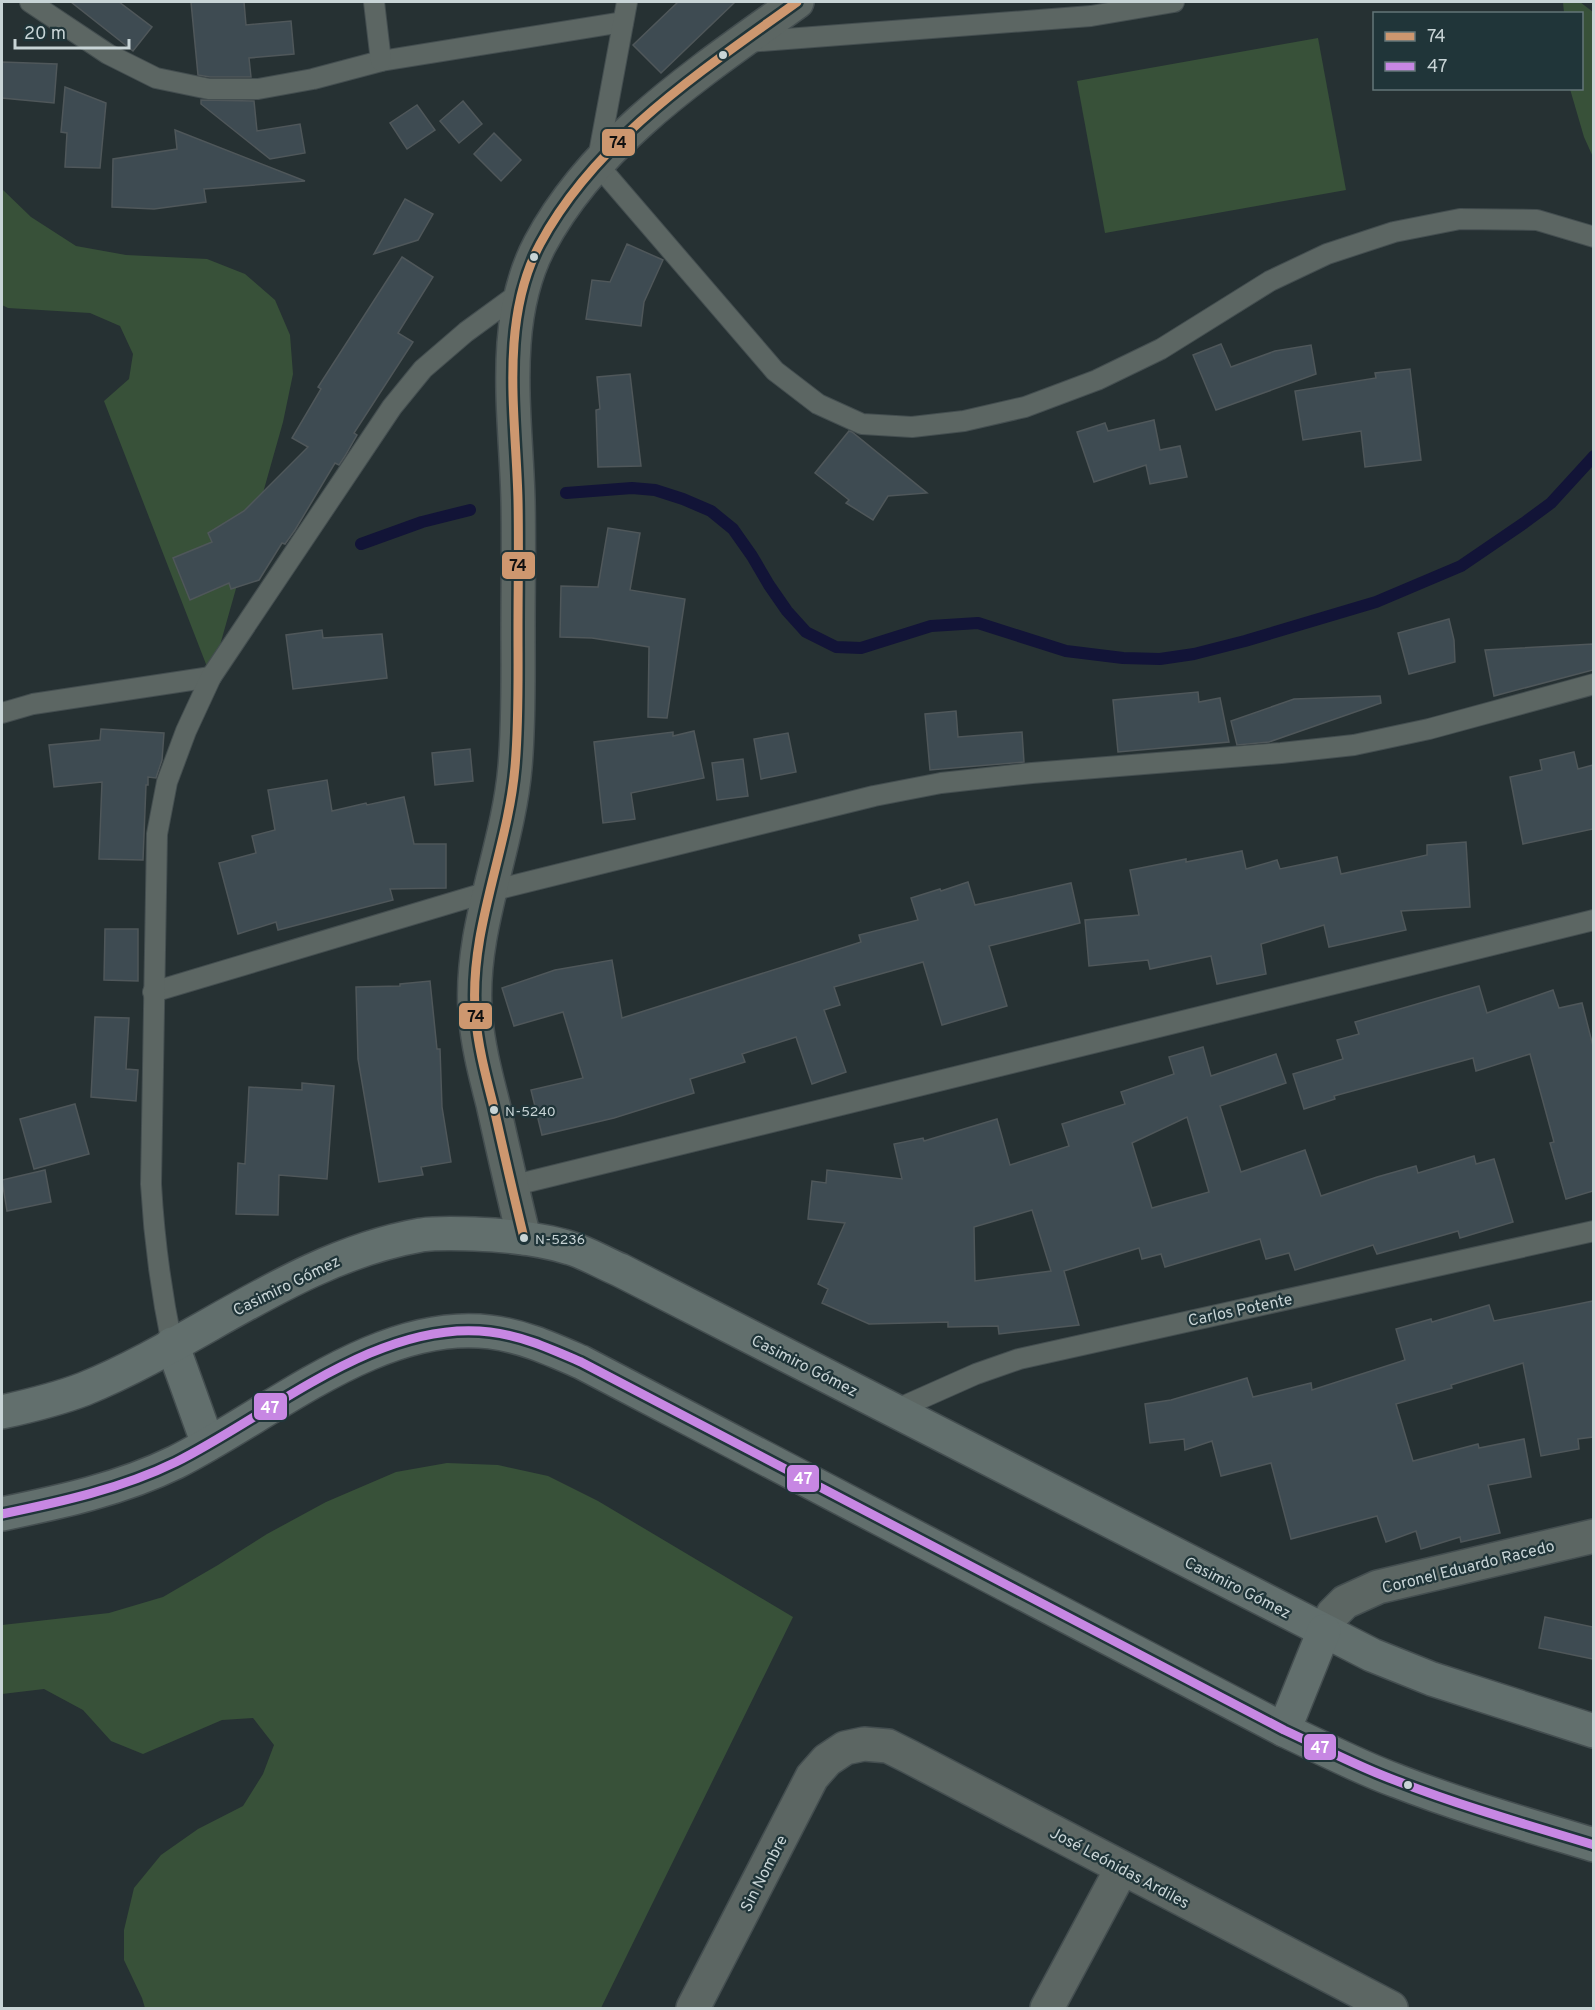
<svg xmlns="http://www.w3.org/2000/svg" width="1595" height="2010" font-family="Overpass,sans-serif">
	<style>
		.green { fill: #385139 }
		.lines { fill: none; stroke-linecap: round; stroke-linejoin: round }
		.stream { stroke: #121437; stroke-width: 12 }
		.building { fill: #3e4b52; stroke: #4f575a; stroke-width: 1.5; fill-rule: evenodd }
		.lane-casing { stroke: #444e50; stroke-width: 22 }
		.street-casing { stroke: #444e50; stroke-width: 36 }
		.primary-casing { stroke: #444e50; stroke-width: 36 }
		.lane { stroke: #5c6663; stroke-width: 20 }
		.street { stroke: #5c6663; stroke-width: 33 }
		.primary { stroke: #626f6d; stroke-width: 33 }
		.bus-1-casing { stroke: #203539; stroke-width: 14 }
		.bus-2-casing { stroke: #203539; stroke-width: 14 }
		.bus-1 { stroke: #cd976f; stroke-width: 9 }
		.bus-2 { stroke: #c787e3; stroke-width: 9 }
		.bus-dot { fill: #c8d4d6; stroke: #203539; stroke-width: 2 }
		.labels { text-anchor: middle; stroke-width: 4.5; stroke-linejoin: round; paint-order: stroke }
		.bus-label { font-size: 14px; fill: #c8d4d6; stroke: #203539; text-anchor: start }
		.street-label { font-size: 16px; fill: #c8d4d6; stroke: #203539 }
		.line-badge { stroke: #203539; stroke-width: 2 }
		.badge-label { font-size: 16px; text-anchor: middle; font-weight: bold; fill: #fff }
		.pale-badge-label { font-size: 16px; text-anchor: middle; font-weight: bold; fill: #111 }
	</style>
	<rect width="100%" height="100%" fill="#263133"/>
	<g class="green">
		<polygon points="1563,2 1580,2 1593,12 1593,157 1584,137 1570,89 1582,88 1582,14 1564,13"/>
		<polygon points="1318,38 1346,190 1105,233 1077,81"/>
		<polygon points="2,189 31,217 76,246 126,255 207,259 245,274 275,300 290,335 293,374 283,422 211,677 104,401 129,379 133,354 120,326 90,313 8,308 2,305"/>
		<polygon points="447,1463 498,1465 548,1476 598,1501 793,1617 601,2008 145,2008 142,1998 124,1960 124,1930 134,1888 161,1855 198,1829 243,1806 263,1774 274,1745 253,1718 222,1720 143,1754 111,1741 83,1710 44,1689 2,1694 2,1625 109,1613 163,1597 218,1565 267,1534 326,1502 396,1472"/>
	</g>
	<g class="lines">
		<g class="stream">
			<polyline points="566,493 632,488 655,490 683,499 711,511 733,529 752,556 769,585 787,611 806,632 836,647 861,648 931,626 978,623 1066,651 1123,658 1160,659 1194,654 1245,641 1376,602 1461,566 1524,523 1551,503 1594,456"/>
			<polyline points="361,544 422,522 470,510"/>
		</g>
	</g>
	<g class="building">
		<polygon points="71,2 119,2 152,27 133,51"/>
		<polygon points="191,2 244,2 246,25 291,21 294,54 249,58 251,77 210,77 198,75"/>
		<polygon points="678,2 735,2 661,73 633,45"/>
		<polygon points="2,62 57,64 54,103 2,98"/>
		<polygon points="65,87 106,103 100,168 65,167 67,133 61,132"/>
		<polygon points="201,100 254,101 257,131 300,124 305,153 270,159 201,104"/>
		<polygon points="463,101 482,124 459,143 440,121"/>
		<polygon points="417,105 435,130 407,149 390,123"/>
		<polygon points="175,130 305,181 204,189 206,202 154,209 112,207 113,159 177,149"/>
		<polygon points="494,133 521,160 501,181 474,154"/>
		<polygon points="405,199 433,214 418,240 374,254"/>
		<polygon points="627,244 663,260 644,302 641,326 586,319 592,280 610,282"/>
		<polygon points="402,257 433,277 398,333 413,342 354,433 357,435 345,456 339,465 335,463 295,530 285,544 282,543 259,580 231,589 229,583 190,600 173,558 212,542 208,533 244,511 308,447 292,438 321,389 318,387"/>
		<polygon points="1221,344 1231,367 1275,351 1311,345 1316,374 1216,410 1193,355"/>
		<polygon points="1410,369 1421,460 1365,467 1361,431 1303,440 1295,391 1376,378 1375,373"/>
		<polygon points="630,374 641,466 598,467 596,410 600,409 597,377"/>
		<polygon points="1154,420 1160,450 1180,446 1187,477 1150,484 1146,465 1094,482 1077,432 1105,423 1108,431"/>
		<polygon points="849,431 852,432 927,493 888,496 873,520 846,503 849,500 815,473"/>
		<polygon points="608,528 640,533 630,590 685,599 667,718 648,717 649,647 592,638 560,637 561,586 598,587"/>
		<polygon points="1449,619 1454,640 1455,662 1409,674 1398,633"/>
		<polygon points="322,630 323,638 382,634 387,678 293,689 286,635"/>
		<polygon points="1593,644 1593,670 1494,696 1485,650"/>
		<polygon points="1198,692 1199,702 1220,698 1229,742 1118,752 1113,700"/>
		<polygon points="1380,696 1381,703 1269,742 1237,745 1231,721 1294,699"/>
		<polygon points="956,711 958,737 1022,732 1024,762 930,770 925,714"/>
		<polygon points="101,729 164,733 162,760 156,778 148,777 148,785 146,785 143,860 99,859 102,782 54,787 49,745 100,740"/>
		<polygon points="694,731 704,778 631,793 635,819 603,823 594,742 673,732 673,736"/>
		<polygon points="788,733 796,772 761,779 754,739"/>
		<polygon points="470,749 473,781 435,785 432,753"/>
		<polygon points="1574,752 1578,769 1593,765 1593,829 1523,844 1510,777 1542,770 1540,760"/>
		<polygon points="743,759 748,796 717,800 712,763"/>
		<polygon points="327,780 332,811 366,803 367,805 404,797 414,844 446,844 446,888 390,889 393,900 278,930 276,922 238,934 219,863 256,853 252,836 275,830 268,790"/>
		<polygon points="1466,842 1470,907 1401,911 1406,930 1329,947 1324,925 1261,944 1266,974 1217,984 1211,956 1150,969 1148,960 1089,966 1085,920 1139,915 1130,870 1186,859 1186,862 1242,851 1246,869 1277,860 1280,869 1337,857 1341,874 1427,855 1427,845"/>
		<polygon points="968,882 975,905 1071,883 1080,923 989,946 1007,1006 942,1025 923,962 834,987 840,1005 824,1010 846,1072 812,1084 796,1037 742,1054 745,1062 690,1079 694,1093 614,1118 542,1135 531,1090 583,1078 563,1012 514,1026 502,988 555,970 612,960 622,1018 861,942 859,935 918,920 911,898 940,889 941,891"/>
		<polygon points="105,929 138,929 138,981 104,980"/>
		<polygon points="430,981 437,1049 440,1049 442,1107 451,1162 421,1167 423,1175 379,1182 358,1059 356,987 400,986 400,984"/>
		<polygon points="1479,986 1487,1013 1553,990 1559,1008 1582,1003 1593,1046 1593,1191 1566,1199 1550,1143 1554,1142 1530,1054 1476,1071 1473,1058 1334,1096 1335,1099 1304,1109 1293,1074 1343,1059 1337,1040 1359,1034 1355,1022"/>
		<polygon points="95,1017 129,1018 126,1069 138,1070 136,1101 91,1097"/>
		<path d="M1203 1047 1211 1076 1276 1054 1286 1083 1220 1106 1241 1172 1305 1150 1321 1196 1377 1177 1416 1166 1418 1173 1474 1156 1476 1164 1494 1159 1513 1222 1460 1238 1458 1231 1377 1254 1373 1245 1295 1270 1289 1253 1266 1259 1260 1239 1165 1267 1161 1254 1142 1259 1139 1248 1064 1271 1079 1325 999 1334 998 1326 948 1327V1322L869 1324 822 1303 828 1289 818 1284 845 1223 808 1219 812 1181 826 1183 827 1170 902 1179 894 1144 923 1138 924 1141 997 1119 1010 1165 1069 1146 1062 1124 1125 1104 1121 1092 1174 1074 1169 1057ZM1187 1117 1209 1192 1152 1208 1132 1143ZM1032 1210 1051 1271 975 1281 974 1227Z"/>
		<polygon points="302,1083 334,1086 327,1179 279,1175 278,1215 236,1214 238,1163 245,1164 249,1087 302,1090"/>
		<polygon points="75,1104 89,1154 34,1169 20,1119"/>
		<polygon points="45,1170 51,1202 7,1211 2,1180"/>
		<polygon points="1593,1301 1593,1437 1578,1439 1579,1449 1541,1456 1523,1363 1451,1385 1452,1388 1396,1404 1413,1461 1478,1444 1479,1448 1524,1439 1531,1477 1488,1485 1500,1533 1461,1542 1460,1537 1421,1549 1416,1531 1386,1542 1377,1516 1291,1539 1271,1463 1221,1476 1212,1441 1185,1450 1184,1439 1150,1443 1145,1404 1171,1400 1247,1378 1253,1397 1311,1383 1312,1390 1405,1360 1396,1329 1431,1319 1432,1322 1489,1305 1494,1321"/>
		<polygon points="1545,1617 1593,1627 1593,1659 1539,1648"/>
	</g>
	<g class="lines">
		<g class="lane-casing">
			<g id="lane">
				<polyline points="30,2 108,54 156,78 209,89 258,89 313,79 381,61 623,22"/>
				<polyline points="374,2 381,61"/>
				<polyline points="627,2 597,164 775,371 818,404 862,424 912,427 964,421 1025,407 1097,380 1161,349 1270,281 1327,254 1394,232 1460,219 1537,220 1594,237"/>
				<polyline points="747,42 1091,16 1174,2"/>
				<polyline points="2,713 33,704 211,677"/>
				<polyline points="153,992 491,891 874,796 941,783 1032,773 1281,753 1354,745 1429,729 1594,684"/>
				<polyline points="511,1186 1594,920"/>
				<path d="M172 1344C161 1291 154 1238 151 1184L157 834 167 782 186 731 211 677 392 407 423 369 466 332 522 291"/>
				<polyline points="895,1410 976,1374 1019,1359 1594,1231"/>
			</g>
		</g>
		<g class="street-casing">
			<g id="street">
				<path d="M524 1238C513 1193 503 1149 493 1104 485 1073 477 1042 475 1010 470 927 508 849 515 767 519 722 518 676 518 630 518 587 519 544 518 500 516 417 499 321 540 244 596 139 703 70 797 2"/>
				<polyline points="1324,1631 1333,1614 1345,1602 1378,1587 1594,1536"/>
				<polyline points="693,2008 812,1777 827,1760 845,1748 864,1744 888,1746 910,1757 1391,2008"/>
				<polyline points="1047,2008 1122,1868"/>
			</g>
		</g>
		<g class="primary-casing">
			<g id="primary">
				<polyline points="172,1344 208,1444"/>
				<path d="M2 1412C29 1406 58 1399 84 1389 199 1342 296 1257 421 1235 444 1232 471 1234 494 1235 519 1237 545 1240 570 1248 587 1253 603 1263 620 1270L1372 1655 1432 1679 1594 1731"/>
				<path d="M2 1514C60 1502 121 1489 176 1462 270 1415 379 1318 490 1332 523 1336 551 1349 581 1362L1284 1730C1321 1747 1358 1767 1397 1781 1461 1806 1528 1825 1594 1845"/>
				<polyline points="1284,1730 1324,1631"/>
			</g>
		</g>
		<use href="#lane" class="lane"/>
		<use href="#street" class="street"/>
		<use href="#primary" class="primary"/>
		<g class="bus-1-casing">
			<path id="bus-1" d="M524 1238C513 1193 503 1149 493 1104 485 1073 477 1042 475 1010 470 927 508 849 515 767 519 722 518 676 518 630 518 587 519 544 518 500 516 417 499 321 540 244 596 139 703 70 797 2"/>
		</g>
		<g class="bus-2-casing">
			<path id="bus-2" d="M2 1514C60 1502 121 1489 176 1462 270 1415 379 1318 490 1332 523 1336 551 1349 581 1362L1284 1730C1321 1747 1358 1767 1397 1781 1461 1806 1528 1825 1594 1845"/>
		</g>
		<use href="#bus-1" class="bus-1"/>
		<use href="#bus-2" class="bus-2"/>
	</g>
	<g class="bus-dot">
		<circle cx="723" cy="55" r="5"/>
		<circle cx="534" cy="257" r="5"/>
		<circle cx="494" cy="1110" r="5"/>
		<circle cx="524" cy="1238" r="5"/>
		<circle cx="1408" cy="1785" r="5"/>
	</g>
	<g class="labels">
		<g class="bus-label">
			<text x="505" y="1116">N-5240</text>
			<text x="535" y="1244">N-5236</text>
		</g>
		<g class="street-label">
			<text transform="translate(286 1285) rotate(-26)" y="6">Casimiro Gómez</text>
			<text transform="translate(1240 1309) rotate(-12)" y="6">Carlos Potente</text>
			<text transform="translate(805 1365) rotate(27)" y="6">Casimiro Gómez</text>
			<text transform="translate(1468 1566) rotate(-14)" y="6">Coronel Eduardo Racedo</text>
			<text transform="translate(1238 1587) rotate(27)" y="6">Casimiro Gómez</text>
			<text transform="translate(1120 1867) rotate(28)" y="6">José Leónidas Ardiles</text>
			<text transform="translate(763 1873) rotate(-63)" y="6">Sin Nombre</text>
		</g>
	</g>
	<g class="line-badge">
		<rect x="601" y="128" width="35" height="29" rx="6" fill="#cd976f"/>
		<rect x="501" y="551" width="35" height="29" rx="6" fill="#cd976f"/>
		<rect x="458" y="1002" width="35" height="28" rx="6" fill="#cd976f"/>
		<rect x="253" y="1392" width="35" height="29" rx="6" fill="#c787e3"/>
		<rect x="786" y="1464" width="34" height="29" rx="6" fill="#c787e3"/>
		<rect x="1303" y="1733" width="34" height="28" rx="6" fill="#c787e3"/>
	</g>
	<g class="badge-label">
		<text x="270" y="1413">47</text>
		<text x="803" y="1484">47</text>
		<text x="1320" y="1753">47</text>
	</g>
	<g class="pale-badge-label">
		<text x="618" y="148">74</text>
		<text x="518" y="571">74</text>
		<text x="476" y="1022">74</text>
	</g>
	<rect width="1595" height="2010" fill="none" stroke="#c8d4d6" stroke-width="6"/>
	<rect x="1373" y="12" width="210" height="78" fill="#203539" stroke="#637578" stroke-width="1.5"/>
	<rect x="1385" y="32" width="30" height="9" fill="#cd976f" stroke="#637578" stroke-width="1.5"/>
	<text x="1427" y="42" font-size="18" fill="#c8d4d6">74</text>
	<rect x="1385" y="62" width="30" height="9" fill="#c787e3" stroke="#637578" stroke-width="1.5"/>
	<text x="1427" y="72" font-size="18" fill="#c8d4d6">47</text>
	<path d="M15 39v9h114v-9" fill="none" stroke="#c8d4d6" stroke-width="3"/>
	<text x="24" y="39" font-size="18" fill="#c8d4d6" stroke="#203539" stroke-width="4.5" paint-order="stroke">20 m</text>
</svg>
